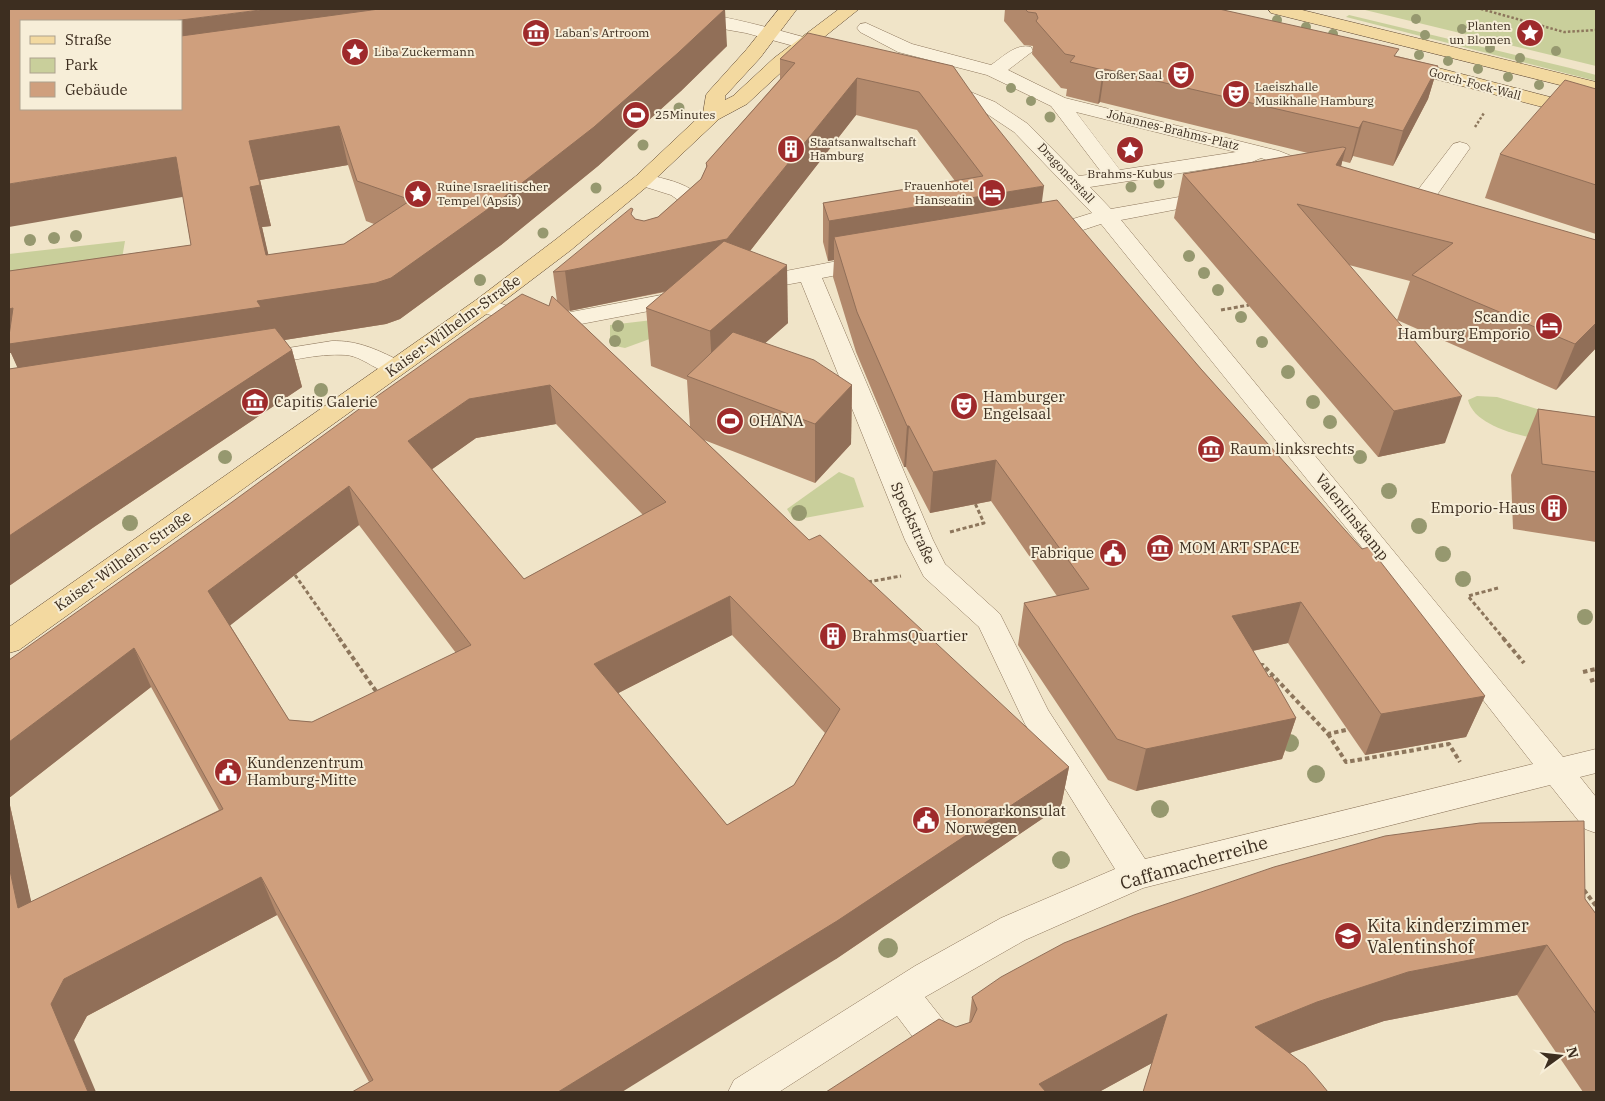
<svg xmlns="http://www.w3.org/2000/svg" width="1605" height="1101" font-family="'IBM Plex Serif',serif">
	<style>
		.green { fill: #c9cf9b }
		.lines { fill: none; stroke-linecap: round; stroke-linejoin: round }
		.minor-casing { stroke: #8d765c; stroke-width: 1 }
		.major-casing { stroke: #5b4430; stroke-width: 1 }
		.path-far2 { stroke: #8d765c; stroke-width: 2.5; stroke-dasharray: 2.5 2; stroke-linecap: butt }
		.path-far1 { stroke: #8d765c; stroke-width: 3; stroke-dasharray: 4 2.5; stroke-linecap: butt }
		.path { stroke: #8d765c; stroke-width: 4; stroke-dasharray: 4.5 3; stroke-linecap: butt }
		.minor { fill: #faf1dc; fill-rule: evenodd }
		.major { fill: #f3d9a0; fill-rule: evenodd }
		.tree { fill: #96986f }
		.wall { fill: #b2896c; fill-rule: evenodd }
		.shaded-wall { fill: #916f58 }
		.building { fill: #cf9f7d; stroke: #916f58; fill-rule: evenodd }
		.labels { text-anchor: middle; stroke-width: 4; stroke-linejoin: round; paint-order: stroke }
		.far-poi-label { font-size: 12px; fill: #3d2e20; stroke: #f7eed8; text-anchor: start }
		.far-street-label { font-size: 12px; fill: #3d2e20; stroke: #f7eed8 }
		.poi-label { font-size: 15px; fill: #3d2e20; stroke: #f7eed8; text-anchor: start }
		.street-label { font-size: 15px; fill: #3d2e20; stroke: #f7eed8 }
		.near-street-label { font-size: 18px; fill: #3d2e20; stroke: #f7eed8 }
		.near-poi-label { font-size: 18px; fill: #3d2e20; stroke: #f7eed8; text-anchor: start }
	</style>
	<rect width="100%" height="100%" fill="#f0e4c8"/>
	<g class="green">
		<polygon points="1361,9 1596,9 1596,66"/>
		<polygon points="1349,15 1570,68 1596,75 1596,81 1346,17"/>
		<polygon points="125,241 117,288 9,300 9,254"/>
		<polygon points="661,319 677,329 625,348 610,345 610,325"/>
		<path d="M1477 396 1497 397 1547 412 1555 442C1530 438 1475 429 1468 400Z"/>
		<polygon points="839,472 854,478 864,507 794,520 787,509"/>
	</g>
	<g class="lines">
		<g class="minor-casing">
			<g id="minor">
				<path d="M629 9C697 4 775 30 841 47L843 51 841 55 834 57 746 33 638 14 632 13Z"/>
				<path d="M866 23 912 44 991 65C1003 57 1016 43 1031 47L1033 51 1008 70 1065 98 1279 151 1322 168 1325 172 1322 176 1315 178 1261 158 1252 162 1090 187 1111 209 1213 191 1220 193 1224 197 1220 201 1121 220 1563 757 1596 749V773L1580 777 1596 797V833L1585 829 1550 785 1143 888 1025 940 925 997 963 1045 968 1057 963 1069 950 1074 937 1069 897 1016 779 1092H728L734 1080 915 966 1001 918 1115 869 1025 724 979 627 924 577 905 540 801 282 752 291 744 289 741 284 744 279 869 255 877 257 880 262 877 267 822 278 933 540 945 564 1000 614 1048 710 1145 859 1533 764 1427 628 1101 224C1081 230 1056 242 1034 237L1031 232 1034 227 1060 223 1092 213 1014 132 981 110 937 91 934 87 937 83 944 81 995 102 1028 124 1079 176 1102 173 1051 106 987 75 898 52 860 32 857 28 860 24ZM1076 112 1236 152 1120 170Z"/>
				<polygon points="1460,142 1467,144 1470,148 1427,209 1419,210 1411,209 1408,204 1411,199 1453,144"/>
				<path d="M643 174C666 179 692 183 707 204 703 219 690 228 675 225L672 220 685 205 671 195 636 184 633 180 636 176Z"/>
				<polygon points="688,290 696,292 699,297 696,302 555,329 522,326 476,310 472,305 476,300 484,298 526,312 555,315"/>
				<path d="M332 341C359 340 380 351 404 363L407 368 404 373C382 379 367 357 346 355 316 353 286 362 257 367L248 365 245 360 248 355 257 353Z"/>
			</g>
		</g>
		<g class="major-casing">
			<g id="major">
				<polygon points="779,9 797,9 760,58 725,96 725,100 733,96 774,58 839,9 859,9 788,66 747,104 719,119 650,184 571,250 492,310 19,650 9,653 9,627 476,300 555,240 636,176 703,113 706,95 709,91 746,50"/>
				<polygon points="1268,9 1298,9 1596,82 1596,94 1271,13"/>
				<polygon points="1400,58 1596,109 1596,121 1393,68 1391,64 1393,60"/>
			</g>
		</g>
		<g class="path-far2">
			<polyline points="1481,9 1564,32 1596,30"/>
			<polyline points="1475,127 1484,113"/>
		</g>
		<g class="path-far1">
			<polyline points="1221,310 1249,305"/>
			<polyline points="950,532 984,523 974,501"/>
			<polyline points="295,575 340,639"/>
			<polyline points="868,582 901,576"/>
			<polyline points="1498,588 1468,596 1504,639"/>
		</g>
		<g class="path">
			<polyline points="339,638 378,694"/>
			<polyline points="1503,638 1524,663"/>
			<polyline points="1259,665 1263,665 1328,734 1350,729"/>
			<polyline points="1583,672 1596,669"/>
			<polyline points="1590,681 1596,679"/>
			<polyline points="1328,734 1346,762 1449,744 1460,762"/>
			<polyline points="1584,890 1596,906"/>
		</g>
		<use href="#minor" class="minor"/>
		<use href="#major" class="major"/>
	</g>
	<g class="tree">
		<circle cx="1416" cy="19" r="5"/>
		<circle cx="1277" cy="20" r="5"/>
		<circle cx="1306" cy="27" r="5"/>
		<circle cx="1507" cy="27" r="5"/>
		<circle cx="1462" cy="29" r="5"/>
		<circle cx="1333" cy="34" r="5"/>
		<circle cx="1425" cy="35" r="5"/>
		<circle cx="1490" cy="48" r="5"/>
		<circle cx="1556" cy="51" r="5"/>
		<circle cx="1419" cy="55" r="5"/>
		<circle cx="1520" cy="58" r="5"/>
		<circle cx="1448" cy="61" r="5"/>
		<circle cx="1478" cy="69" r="5"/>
		<circle cx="1508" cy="77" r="5"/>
		<circle cx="1539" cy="85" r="5"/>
		<circle cx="1011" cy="88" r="5"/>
		<circle cx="1031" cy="101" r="5"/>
		<circle cx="679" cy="108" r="5.5"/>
		<circle cx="1050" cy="117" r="5.5"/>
		<circle cx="643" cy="145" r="5.5"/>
		<circle cx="1159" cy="183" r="5.5"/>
		<circle cx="1131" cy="187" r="5.5"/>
		<circle cx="596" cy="188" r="5.5"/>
		<circle cx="543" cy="233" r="5.5"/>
		<circle cx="76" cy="236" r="6"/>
		<circle cx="54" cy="238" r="6"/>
		<circle cx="30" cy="240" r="6"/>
		<circle cx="1189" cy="256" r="6"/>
		<circle cx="1204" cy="273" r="6"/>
		<circle cx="480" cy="280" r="6"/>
		<circle cx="1218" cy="290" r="6"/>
		<circle cx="1241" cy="317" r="6"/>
		<circle cx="618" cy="326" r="6"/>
		<circle cx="615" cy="341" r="6"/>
		<circle cx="1262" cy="342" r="6"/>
		<circle cx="1288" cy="372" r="7"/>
		<circle cx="321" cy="390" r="7"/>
		<circle cx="1313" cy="402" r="7"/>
		<circle cx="1330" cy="422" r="7"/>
		<circle cx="225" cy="457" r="7"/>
		<circle cx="1360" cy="457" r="7"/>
		<circle cx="1389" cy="491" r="8"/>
		<circle cx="799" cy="513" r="8"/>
		<circle cx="130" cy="523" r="8"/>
		<circle cx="1419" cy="526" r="8"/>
		<circle cx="1443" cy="554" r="8"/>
		<circle cx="1463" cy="579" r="8"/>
		<circle cx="1585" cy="617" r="8"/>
		<circle cx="1290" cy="743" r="9"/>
		<circle cx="1316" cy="774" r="9"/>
		<circle cx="1160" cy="809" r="9"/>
		<circle cx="1061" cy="860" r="9"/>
		<circle cx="888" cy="948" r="10"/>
	</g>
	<g class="wall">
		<path d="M9 9 727 46 681 91 598 166 501 245 400 319 386 324 284 340 292 350 302 387 94 527 9 586V369L18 368 11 353H9V271L191 245 183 197ZM348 165 366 221 374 224 344 244 268 255 262 227 271 226 260 180Z"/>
		<polygon points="1005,9 1219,9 1397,56 1438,66 1428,99 1393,166 1353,156 1350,163 1342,161 1341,167 1596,240 1596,348 1556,390 1397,320 1410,281 1349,265 1445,443 1378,457 1174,218 1183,174 1308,153 1100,102 1098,104 1066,96 1067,89 1061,88 1032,54 1033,46 1024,45 1004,21"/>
		<path d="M780 59 953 66 1042 203 1201 369 1485 696 1466 737 1365 755 1288 643 1253 651 1269 677 1296 718 1282 759 1136 791 1108 780 1018 645 1024 603 1057 596 991 501 930 513 906 467H904L856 352 833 277 834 260 828 261 823 242V203L955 181 917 130 856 115 750 251 788 323 765 343 852 385 851 444 815 483 704 440 809 540 1069 767 1061 806 836 959 369 1082 277 915 87 1016 74 1040 9 1092V801L31 902 219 810 151 687 9 798V660L557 301 553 272 634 217 635 219 644 221 658 217 701 179 706 168V163L780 79ZM665 292 646 308 651 366 687 380 690 427 568 311ZM556 424 643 515 524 579 432 469 476 438ZM359 525 456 653 312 722 289 720 230 625ZM732 635 825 733 794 785 727 825 618 693Z"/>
		<polygon points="1596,89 1596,234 1485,198 1500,154"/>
		<polygon points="1538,409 1596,417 1596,542 1513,529 1511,475"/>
		<polygon points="1585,899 1596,914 1596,1092 1583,1092 1517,995 1384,1021 1290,1053 1328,1092 1143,1092 1152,1063 1099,1092 826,1092 956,1027 969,1023 972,997"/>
	</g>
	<g class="shaded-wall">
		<polygon points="268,9 530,9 181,59 181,21 173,21"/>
		<polygon points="725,9 727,46 681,91 598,166 501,245 400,319 386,324 272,342 26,387 11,353 9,353 9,309 257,301"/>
		<polygon points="1438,66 1428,99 1393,166 1403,131"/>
		<polygon points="1105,69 1100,102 1098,104 1103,70"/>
		<polygon points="857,78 856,115 729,278 570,311 565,271 727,239"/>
		<polygon points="1363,121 1353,156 1350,163 1359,128"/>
		<polygon points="339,126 348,165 260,180 271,226 262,227 278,296 266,255 250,187 249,141"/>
		<polygon points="1346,148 1334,191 1336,165"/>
		<polygon points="176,157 188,196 9,227 9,184"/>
		<polygon points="1044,186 1039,224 834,237 834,260 828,261 829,221"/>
		<polygon points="787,265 788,323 716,387 713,386 710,331"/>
		<polygon points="1596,323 1596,348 1556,390 1575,344"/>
		<polygon points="292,350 302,387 94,527 9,586 9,536 78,490"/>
		<polygon points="550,385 556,424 476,438 417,480 408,441 469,399"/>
		<polygon points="852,385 851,444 815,483 815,424"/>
		<polygon points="1462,396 1445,443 1378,457 1394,411"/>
		<polygon points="907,426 909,426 906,467 904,467"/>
		<polygon points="996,460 991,501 930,513 933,472"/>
		<polygon points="349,486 359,525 223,631 208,591"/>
		<polygon points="730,596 732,635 599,703 594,664"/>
		<polygon points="1301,602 1288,643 1220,658 1232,616"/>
		<polygon points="134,648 151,687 9,798 9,742"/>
		<polygon points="1485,696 1466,737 1365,755 1381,714"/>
		<polygon points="1296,718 1282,759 1136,791 1146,749"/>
		<polygon points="1069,767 1061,806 836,959 622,1092 558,1092"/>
		<polygon points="9,801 41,946 18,908 9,866"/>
		<polygon points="261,877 277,915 87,1016 74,1040 96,1092 88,1092 51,1004 64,979"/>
		<polygon points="1547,945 1517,995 1384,1021 1295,1051 1236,1075 1255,1027 1317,1002 1408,972"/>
		<polygon points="1167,1014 1152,1063 1099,1092 1037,1092 1039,1084"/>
	</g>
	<g class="building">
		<path d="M9 9H268L173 21H21V109H181V36L379 9H725L678 53 594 127 495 204 391 278 376 283 257 301 261 307 9 344V336L13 308 9 309V271L191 245 176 157 9 184ZM339 126 357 181 411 200 344 244 266 255 250 187 260 185 249 141Z"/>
		<polygon points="1025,9 1219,9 1399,49 1394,56 1438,66 1403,131 1363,121 1359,128 1105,69 1103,70 1070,62 1075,56 1065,54 1036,21 1038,18 1036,13 1028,12"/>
		<polygon points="808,33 953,66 990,119 1044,186 829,221 823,203 983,176 919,92 857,78 727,239 565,271 553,272 631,208 633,209 631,214 635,219 644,221 658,217 701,179 707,166 706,163 795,63 780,59"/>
		<polygon points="1565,80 1596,89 1596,185 1500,154"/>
		<polygon points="1343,147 1346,148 1336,165 1596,240 1596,323 1575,344 1412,275 1453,243 1297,204 1462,396 1394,411 1183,174"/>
		<polygon points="1057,200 1201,369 1362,549 1369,547 1485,696 1381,714 1301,602 1232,616 1269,677 1272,676 1296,718 1146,749 1117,739 1024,603 1089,589 996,460 933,472 909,426 907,426 857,312 834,237"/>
		<polygon points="724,241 787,265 710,331 646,308"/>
		<path d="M522 294 549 306 552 296 809 540 820 535 1069 767 837 921 558 1092H352L373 1080 261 877 64 979 51 1004 88 1092H9V866L18 908 223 809 134 648 9 742V660L228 505 366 404ZM550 385 666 502 524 579 408 441 469 399ZM349 486 471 645 312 722 289 720 208 591ZM730 596 840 709 794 785 727 825 594 664Z"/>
		<polygon points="275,328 292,350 78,490 9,536 9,369"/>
		<polygon points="733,332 814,360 852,385 815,424 687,376"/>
		<polygon points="1538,409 1596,417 1596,472 1542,464"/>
		<polygon points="1584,821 1585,899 1596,914 1596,1014 1547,945 1408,972 1317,1002 1255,1027 1305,1065 1319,1081 1328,1092 1143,1092 1167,1014 1039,1084 1046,1092 826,1092 939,1019 956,1027 971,1022 977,1009 972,997 1001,977 1064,943 1134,915 1274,867 1385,836 1480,823"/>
	</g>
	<defs>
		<g id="museum-disc" transform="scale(1.4375)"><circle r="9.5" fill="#9e2a2b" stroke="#f7eed8"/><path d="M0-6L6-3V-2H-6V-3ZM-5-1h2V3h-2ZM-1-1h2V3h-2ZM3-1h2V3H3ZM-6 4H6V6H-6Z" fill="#fff"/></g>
		<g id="sight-disc" transform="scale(1.4375)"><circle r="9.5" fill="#9e2a2b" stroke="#f7eed8"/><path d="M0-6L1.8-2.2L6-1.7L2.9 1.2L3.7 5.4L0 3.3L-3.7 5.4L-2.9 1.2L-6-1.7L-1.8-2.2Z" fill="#fff"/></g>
		<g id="theatre-disc" transform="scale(1.4375)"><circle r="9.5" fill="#9e2a2b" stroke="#f7eed8"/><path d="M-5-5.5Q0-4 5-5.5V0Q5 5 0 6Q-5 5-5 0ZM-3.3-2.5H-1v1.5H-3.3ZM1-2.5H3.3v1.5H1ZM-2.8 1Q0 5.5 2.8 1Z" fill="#fff"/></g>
		<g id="stadium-disc" transform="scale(1.4375)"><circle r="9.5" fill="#9e2a2b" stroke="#f7eed8"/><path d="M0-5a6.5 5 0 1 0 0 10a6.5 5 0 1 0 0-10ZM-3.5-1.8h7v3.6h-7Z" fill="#fff"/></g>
		<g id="building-disc" transform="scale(1.4375)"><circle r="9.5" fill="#9e2a2b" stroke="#f7eed8"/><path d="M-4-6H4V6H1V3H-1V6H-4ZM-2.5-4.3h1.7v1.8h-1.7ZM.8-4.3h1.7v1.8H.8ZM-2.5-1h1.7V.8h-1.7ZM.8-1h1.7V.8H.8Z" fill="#fff"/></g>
		<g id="hotel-disc" transform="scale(1.4375)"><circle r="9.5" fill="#9e2a2b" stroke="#f7eed8"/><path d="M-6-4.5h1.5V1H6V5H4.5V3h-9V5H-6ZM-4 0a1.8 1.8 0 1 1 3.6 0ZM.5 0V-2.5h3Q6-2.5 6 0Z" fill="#fff"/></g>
		<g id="civic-disc" transform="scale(1.4375)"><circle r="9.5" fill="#9e2a2b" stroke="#f7eed8"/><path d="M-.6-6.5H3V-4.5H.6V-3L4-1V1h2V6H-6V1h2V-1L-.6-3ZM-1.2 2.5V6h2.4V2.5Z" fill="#fff"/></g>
		<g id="school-disc" transform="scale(1.4375)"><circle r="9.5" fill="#9e2a2b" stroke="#f7eed8"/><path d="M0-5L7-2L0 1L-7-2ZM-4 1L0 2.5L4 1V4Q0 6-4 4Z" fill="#fff"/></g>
	</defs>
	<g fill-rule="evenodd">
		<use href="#museum-disc" x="536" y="33"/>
		<use href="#sight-disc" x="1530" y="33"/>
		<use href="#sight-disc" x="355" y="52"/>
		<use href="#theatre-disc" x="1181" y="75"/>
		<use href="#theatre-disc" x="1236" y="94"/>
		<use href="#stadium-disc" x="636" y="115"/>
		<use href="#building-disc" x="791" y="149"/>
		<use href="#sight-disc" x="1130" y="150"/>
		<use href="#hotel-disc" x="992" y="193"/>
		<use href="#sight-disc" x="418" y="194"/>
		<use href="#hotel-disc" x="1549" y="326"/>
		<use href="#museum-disc" x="255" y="402"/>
		<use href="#theatre-disc" x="964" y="406"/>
		<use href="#stadium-disc" x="730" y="421"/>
		<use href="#museum-disc" x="1211" y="449"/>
		<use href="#building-disc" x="1554" y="508"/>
		<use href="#museum-disc" x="1160" y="548"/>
		<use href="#civic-disc" x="1113" y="553"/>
		<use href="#building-disc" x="833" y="636"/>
		<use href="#civic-disc" x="228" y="772"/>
		<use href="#civic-disc" x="926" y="820"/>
		<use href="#school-disc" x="1348" y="936"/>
	</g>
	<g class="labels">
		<g class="far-poi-label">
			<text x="1511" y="30" text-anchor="end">Planten<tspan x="1511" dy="14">un Blomen</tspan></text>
			<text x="555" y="37">Laban's Artroom</text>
			<text x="374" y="56">Liba Zuckermann</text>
			<text x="1162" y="79" text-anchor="end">Großer Saal</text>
			<text x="1255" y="91">Laeiszhalle<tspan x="1255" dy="14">Musikhalle Hamburg</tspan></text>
			<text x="655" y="119">25Minutes</text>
			<text x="810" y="146">Staatsanwaltschaft<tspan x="810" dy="14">Hamburg</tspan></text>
			<text x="1130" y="178" text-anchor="middle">Brahms-Kubus</text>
			<text x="973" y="190" text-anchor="end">Frauenhotel<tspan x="973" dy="14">Hanseatin</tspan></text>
			<text x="437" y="191">Ruine Israelitischer<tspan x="437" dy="14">Tempel (Apsis)</tspan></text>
		</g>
		<g class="far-street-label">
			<text transform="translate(1475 84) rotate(15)" y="4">Gorch-Fock-Wall</text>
			<text transform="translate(1173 130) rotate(14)" y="4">Johannes-Brahms-Platz</text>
			<text transform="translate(1066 173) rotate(47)" y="4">Dragonerstall</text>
		</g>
		<g class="poi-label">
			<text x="1530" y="322" text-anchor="end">Scandic<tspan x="1530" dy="17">Hamburg Emporio</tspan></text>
			<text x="983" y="402">Hamburger<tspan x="983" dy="17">Engelsaal</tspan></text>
			<text x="274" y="407">Capitis Galerie</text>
			<text x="749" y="426">OHANA</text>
			<text x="1230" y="454">Raum linksrechts</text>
			<text x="1535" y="513" text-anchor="end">Emporio-Haus</text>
			<text x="1179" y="553">MOM ART SPACE</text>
			<text x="1094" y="558" text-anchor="end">Fabrique</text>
			<text x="852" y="641">BrahmsQuartier</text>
			<text x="247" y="768">Kundenzentrum<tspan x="247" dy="17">Hamburg-Mitte</tspan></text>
			<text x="945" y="816">Honorarkonsulat<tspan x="945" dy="17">Norwegen</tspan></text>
		</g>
		<g class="street-label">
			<text transform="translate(453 326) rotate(-36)" y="5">Kaiser-Wilhelm-Straße</text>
			<text transform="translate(1352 517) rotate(51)" y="5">Valentinskamp</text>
			<text transform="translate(913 523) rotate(66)" y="5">Speckstraße</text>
			<text transform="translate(123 561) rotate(-35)" y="5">Kaiser-Wilhelm-Straße</text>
		</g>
		<g class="near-street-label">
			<text transform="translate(1194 863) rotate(-16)" y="6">Caffamacherreihe</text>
		</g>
		<g class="near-poi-label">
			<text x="1367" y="932">Kita kinderzimmer<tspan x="1367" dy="21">Valentinshof</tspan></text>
		</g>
	</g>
	<rect width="1605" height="1101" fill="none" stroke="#3d2e20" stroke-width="20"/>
	<rect x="20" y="20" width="162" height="90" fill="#f7eed8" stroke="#ada18e"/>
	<rect x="30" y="36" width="25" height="8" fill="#f3d9a0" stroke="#ada18e"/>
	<text x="65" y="45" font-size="15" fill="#3d2e20">Straße</text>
	<rect x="30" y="58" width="25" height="15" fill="#c9cf9b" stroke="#ada18e"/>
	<text x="65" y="70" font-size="15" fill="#3d2e20">Park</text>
	<rect x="30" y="82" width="25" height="15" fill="#cf9f7d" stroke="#ada18e"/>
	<text x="65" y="95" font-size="15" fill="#3d2e20">Gebäude</text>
	<g transform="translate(1560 1056) rotate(75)" stroke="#f7eed8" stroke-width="4" paint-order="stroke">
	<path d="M0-4L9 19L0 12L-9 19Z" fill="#3d2e20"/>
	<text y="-8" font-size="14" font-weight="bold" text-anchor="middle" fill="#3d2e20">N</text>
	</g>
</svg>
